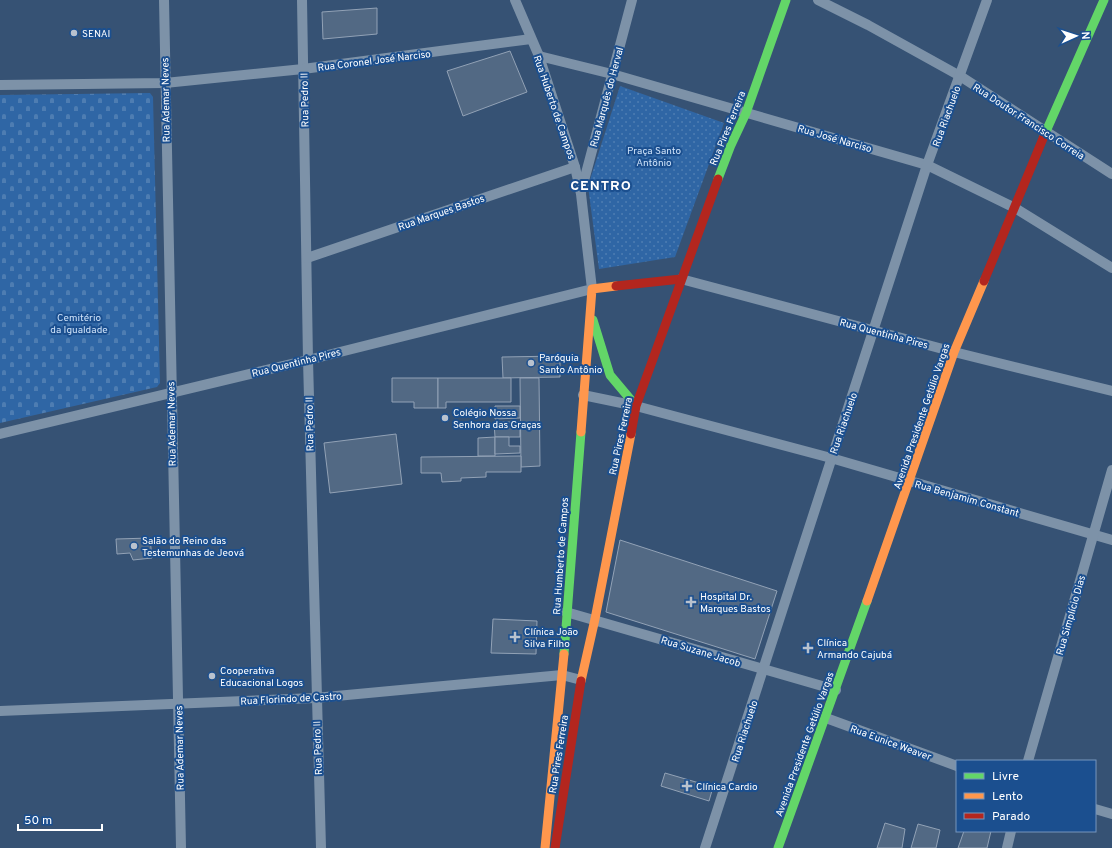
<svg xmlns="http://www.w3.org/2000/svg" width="1112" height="848" font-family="Overpass,sans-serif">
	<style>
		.grass { fill: url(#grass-dots) }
		.cemetery { fill: url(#cemetery-stones) }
		.building { fill: #526984; stroke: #92a2b6 }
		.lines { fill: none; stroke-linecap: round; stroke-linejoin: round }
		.street { stroke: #7d92a8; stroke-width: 10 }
		.fast { stroke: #63d668; stroke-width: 9 }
		.slow { stroke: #ff974d; stroke-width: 9 }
		.jam { stroke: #b3261e; stroke-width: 9 }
		.poi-dot { fill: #b9c2ce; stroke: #1b4f8f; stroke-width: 1.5 }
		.labels { text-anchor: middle; stroke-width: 4; stroke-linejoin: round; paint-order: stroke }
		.poi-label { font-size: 10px; fill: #fff; stroke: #1b4f8f; text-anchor: start }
		.street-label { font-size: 10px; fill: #fff; stroke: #1b4f8f }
		.park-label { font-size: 10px; fill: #cfe3fa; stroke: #1b4f8f }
		.district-label { font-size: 14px; font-weight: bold; letter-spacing: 1px; fill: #fff; stroke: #1b4f8f }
	</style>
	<defs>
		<pattern id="grass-dots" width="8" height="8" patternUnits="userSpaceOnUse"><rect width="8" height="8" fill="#2f66a5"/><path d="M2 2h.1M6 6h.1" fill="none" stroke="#4e7db2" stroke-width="1.8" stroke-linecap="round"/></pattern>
		<pattern id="cemetery-stones" width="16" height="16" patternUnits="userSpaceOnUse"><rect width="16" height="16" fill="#2f66a5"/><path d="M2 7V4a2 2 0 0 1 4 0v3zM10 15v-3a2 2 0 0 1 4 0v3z" fill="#4e7db2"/></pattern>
	</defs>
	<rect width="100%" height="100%" fill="#365274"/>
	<polygon class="grass" points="620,86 724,123 675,257 599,269 588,186"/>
	<polygon class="cemetery" points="150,93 153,97 160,383 157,387 0,423 0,95"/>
	<g class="building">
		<polygon points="377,8 377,34 323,39 322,12"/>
		<polygon points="510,51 527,92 463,116 447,71"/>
		<polygon points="560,356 560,377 503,378 502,357"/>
		<polygon points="392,378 438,378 438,408 414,408 414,402 392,402"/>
		<polygon points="438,378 511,378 511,402 446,402 446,408 438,408"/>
		<polygon points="520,378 539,378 540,466 521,467"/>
		<polygon points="495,406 520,406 520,418 495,419"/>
		<polygon points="494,422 520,422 520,437 495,437"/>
		<polygon points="396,434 402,484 330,493 324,443"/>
		<polygon points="495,437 495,456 478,456 478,438"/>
		<polygon points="495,437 509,437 509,446 520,446 520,453 495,454"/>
		<polygon points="521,456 521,472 486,472 486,477 461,478 461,481 442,482 441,473 421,473 421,457"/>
		<polygon points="150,538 152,558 133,560 130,553 117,554 116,539"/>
		<polygon points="620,540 777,591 755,659 606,612"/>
		<polygon points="493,619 537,621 536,654 491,653"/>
		<polygon points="665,773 713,787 709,801 661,786"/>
		<polygon points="885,823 905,829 902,848 877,848"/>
		<polygon points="918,824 940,830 936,848 911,848"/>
		<polygon points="964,831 991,831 987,848 958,848"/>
	</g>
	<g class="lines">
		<g class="street">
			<polyline points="164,0 181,848"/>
			<polyline points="302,0 308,360 321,848"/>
			<polyline points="818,0 868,25 960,76 1112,174"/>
			<polyline points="539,56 612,74 927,165 1015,208 1112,268"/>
			<polyline points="0,85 165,83 303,69 531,39"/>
			<polyline points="581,192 632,0"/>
			<polyline points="307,258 575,167"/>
			<polyline points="681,279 954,352 1112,391"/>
			<polyline points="583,395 636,406 831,458 1112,540"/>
			<polyline points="0,434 308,360 592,289 581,194 575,167 539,56 515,0"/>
			<polyline points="566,612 836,690"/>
			<polyline points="0,711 315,698 562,675 581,680"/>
			<polyline points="826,718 957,766"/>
			<polyline points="1028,761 1112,470"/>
			<polyline points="1095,809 1112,814"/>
			<polyline points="705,848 927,165 987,0"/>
			<polyline points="1007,848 1011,831"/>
		</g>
		<g class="fast">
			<polyline points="1044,136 1104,0"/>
			<polyline points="718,179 731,145 746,113 786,0"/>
			<polyline points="593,320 610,375 636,406"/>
			<polyline points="564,654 581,432"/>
			<polyline points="778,848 867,601"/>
		</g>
		<g class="slow">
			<polyline points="581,432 592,289 616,286"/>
			<polyline points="867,601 954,352 984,281"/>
			<polyline points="581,681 595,619 631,434"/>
			<polyline points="545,848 564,654"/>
		</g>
		<g class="jam">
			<polyline points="984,281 1044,136"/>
			<polyline points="616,286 681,279"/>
			<polyline points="631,434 636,406 718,179"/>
			<polyline points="555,848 581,681"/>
		</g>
	</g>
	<g class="poi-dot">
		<circle cx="74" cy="33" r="4"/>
		<circle cx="531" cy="363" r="4"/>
		<circle cx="445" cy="418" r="4"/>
		<circle cx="134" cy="546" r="4"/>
		<path d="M689 596h4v4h4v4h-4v4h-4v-4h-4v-4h4z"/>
		<path d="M513 631h4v4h4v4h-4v4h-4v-4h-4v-4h4z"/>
		<path d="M806 642h4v4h4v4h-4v4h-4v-4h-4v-4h4z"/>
		<circle cx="212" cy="676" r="4"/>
		<path d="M685 780h4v4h4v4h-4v4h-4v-4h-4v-4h4z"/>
	</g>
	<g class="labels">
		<g class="poi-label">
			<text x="82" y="37">SENAI</text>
			<text x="539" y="361">Paróquia<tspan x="539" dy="12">Santo Antônio</tspan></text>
			<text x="453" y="416">Colégio Nossa<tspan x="453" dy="12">Senhora das Graças</tspan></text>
			<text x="142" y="544">Salão do Reino das<tspan x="142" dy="12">Testemunhas de Jeová</tspan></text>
			<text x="700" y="600">Hospital Dr.<tspan x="700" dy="12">Marques Bastos</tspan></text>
			<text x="524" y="635">Clínica João<tspan x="524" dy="12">Silva Filho</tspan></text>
			<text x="817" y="646">Clínica<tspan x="817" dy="12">Armando Cajubá</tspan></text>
			<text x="220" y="674">Cooperativa<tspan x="220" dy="12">Educacional Logos</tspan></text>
			<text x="696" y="790">Clínica Cardio</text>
		</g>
		<g class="street-label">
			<text transform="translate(374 60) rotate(-7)" y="4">Rua Coronel José Narciso</text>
			<text transform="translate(606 97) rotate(-75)" y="4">Rua Marquês do Herval</text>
			<text transform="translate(165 100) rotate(-91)" y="4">Rua Ademar Neves</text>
			<text transform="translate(304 100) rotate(-91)" y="4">Rua Pedro II</text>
			<text transform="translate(555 107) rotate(71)" y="4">Rua Huberto de Campos</text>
			<text transform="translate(946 116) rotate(-70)" y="4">Rua Riachuelo</text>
			<text transform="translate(1029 121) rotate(33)" y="4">Rua Doutor Francisco Correia</text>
			<text transform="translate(727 128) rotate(-68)" y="4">Rua Pires Ferreira</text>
			<text transform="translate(835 138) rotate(16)" y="4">Rua José Narciso</text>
			<text transform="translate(441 212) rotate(-19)" y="4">Rua Marques Bastos</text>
			<text transform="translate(884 333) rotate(15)" y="4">Rua Quentinha Pires</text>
			<text transform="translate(296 362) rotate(-14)" y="4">Rua Quentinha Pires</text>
			<text transform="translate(921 416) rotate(-71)" y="4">Avenida Presidente Getúlio Vargas</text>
			<text transform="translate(843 423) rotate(-71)" y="4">Rua Riachuelo</text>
			<text transform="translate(171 424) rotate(-91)" y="4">Rua Ademar Neves</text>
			<text transform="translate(309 424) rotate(-91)" y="4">Rua Pedro II</text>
			<text transform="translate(620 436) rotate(-78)" y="4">Rua Pires Ferreira</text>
			<text transform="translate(967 498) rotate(16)" y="4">Rua Benjamim Constant</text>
			<text transform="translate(560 556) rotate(-86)" y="4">Rua Humberto de Campos</text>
			<text transform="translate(1070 615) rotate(-74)" y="4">Rua Simplício Dias</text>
			<text transform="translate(701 651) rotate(17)" y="4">Rua Suzane Jacob</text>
			<text transform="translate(291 698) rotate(-3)" y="4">Rua Florindo de Castro</text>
			<text transform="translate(744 731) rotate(-72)" y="4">Rua Riachuelo</text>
			<text transform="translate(891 742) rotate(20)" y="4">Rua Eunice Weaver</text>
			<text transform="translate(804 744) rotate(-70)" y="4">Avenida Presidente Getúlio Vargas</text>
			<text transform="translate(179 748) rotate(-91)" y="4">Rua Ademar Neves</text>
			<text transform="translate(317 748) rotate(-92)" y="4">Rua Pedro II</text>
			<text transform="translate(558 754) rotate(-81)" y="4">Rua Pires Ferreira</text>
		</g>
		<g class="park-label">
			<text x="654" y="154">Praça Santo<tspan x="654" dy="12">Antônio</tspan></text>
			<text x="79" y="321">Cemitério<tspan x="79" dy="12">da Igualdade</tspan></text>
		</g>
		<g class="district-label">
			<text x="601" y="190">CENTRO</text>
		</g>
	</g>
	<rect x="956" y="760" width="140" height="72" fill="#1b4f8f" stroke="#7695bc"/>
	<rect x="964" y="773" width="20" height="6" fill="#63d668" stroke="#7695bc"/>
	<text x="992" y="780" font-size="12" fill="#ffffff">Livre</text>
	<rect x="964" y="793" width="20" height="6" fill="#ff974d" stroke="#7695bc"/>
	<text x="992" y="800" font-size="12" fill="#ffffff">Lento</text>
	<rect x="964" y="813" width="20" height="6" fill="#b3261e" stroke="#7695bc"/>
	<text x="992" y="820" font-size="12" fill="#ffffff">Parado</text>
	<g transform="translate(1076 36) rotate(87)" stroke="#1b4f8f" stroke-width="3" paint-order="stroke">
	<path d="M0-3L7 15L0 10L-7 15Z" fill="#ffffff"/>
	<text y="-6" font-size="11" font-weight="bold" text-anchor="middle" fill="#ffffff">N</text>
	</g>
	<path d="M18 824v6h84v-6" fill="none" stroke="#ffffff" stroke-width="2"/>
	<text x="24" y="824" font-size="12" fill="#ffffff" stroke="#1b4f8f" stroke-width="3" paint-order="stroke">50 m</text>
</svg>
